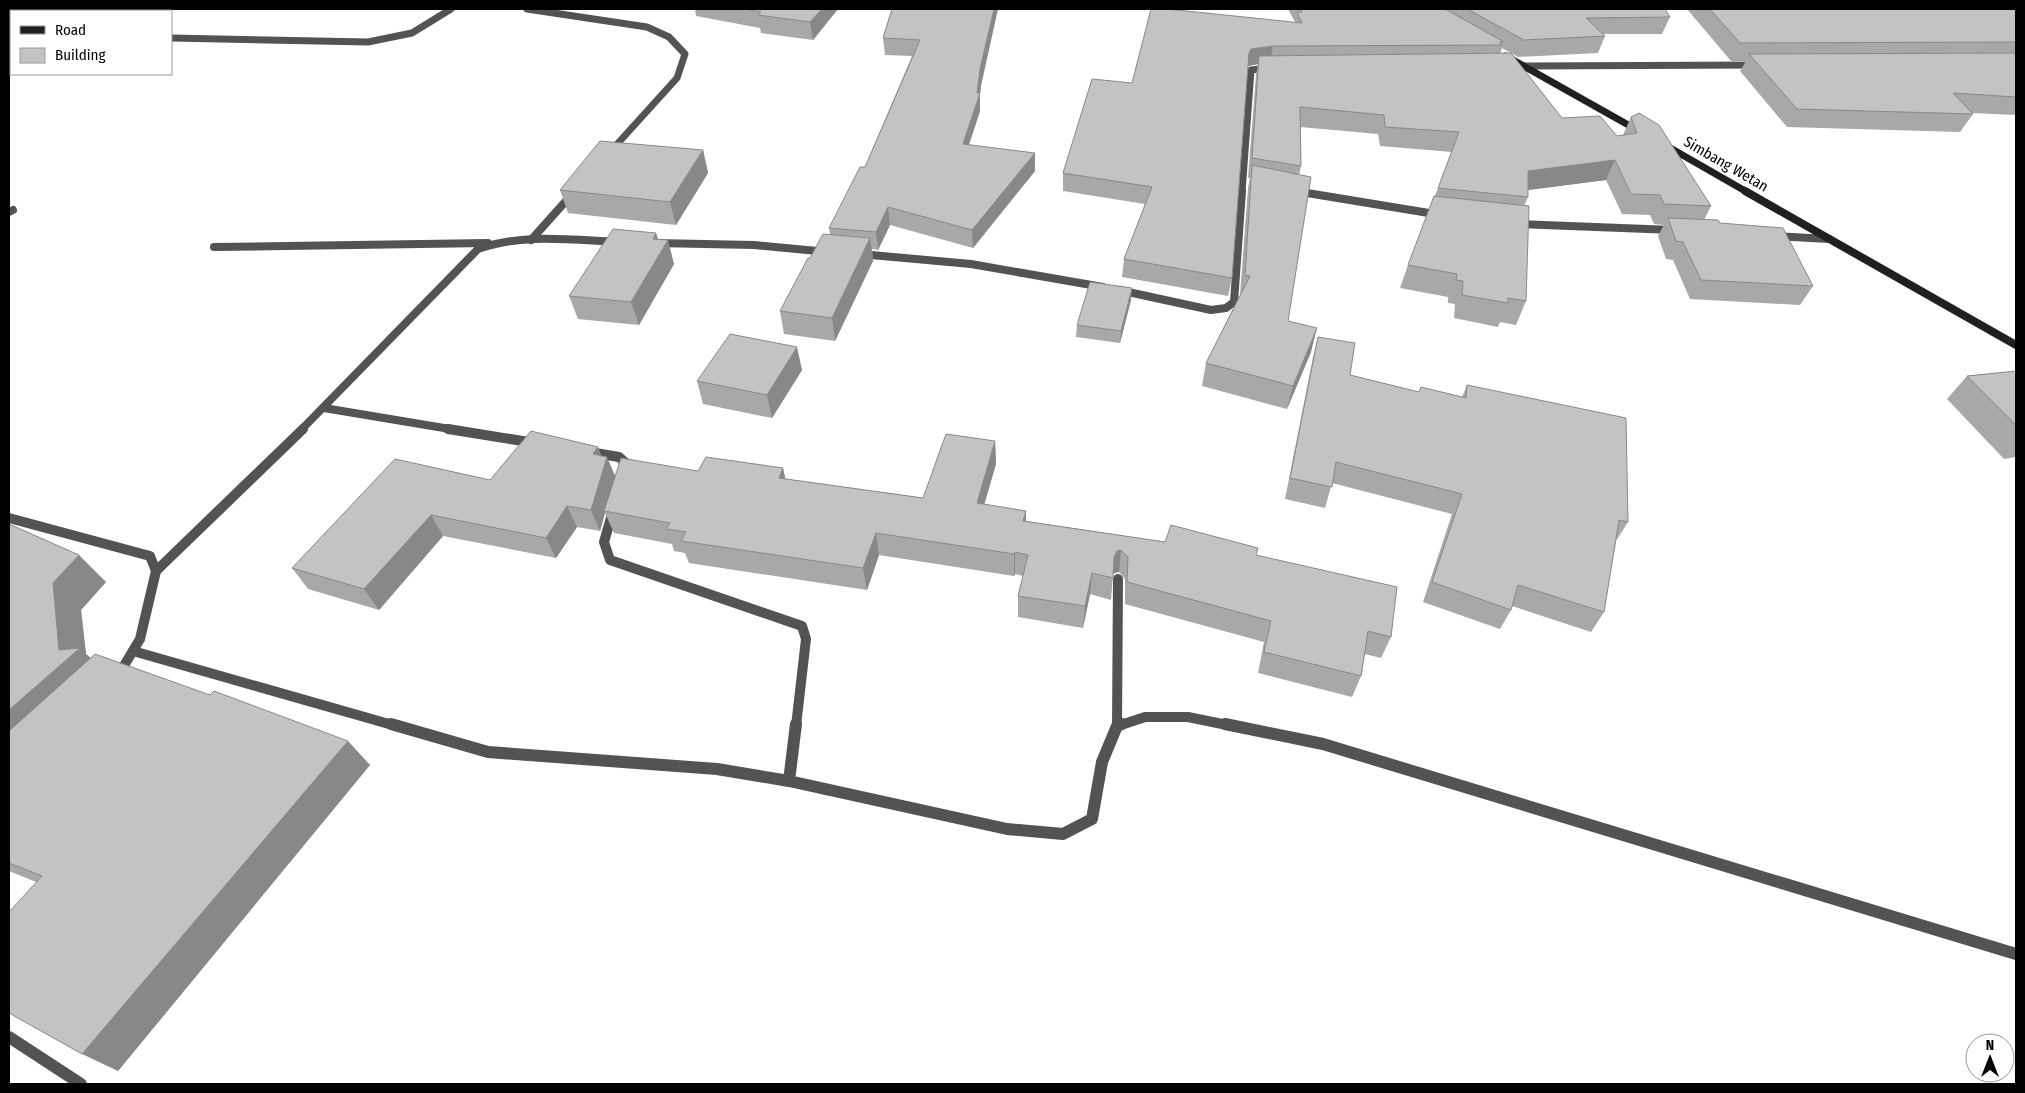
<svg xmlns="http://www.w3.org/2000/svg" width="2025" height="1093" font-family="'Fira Sans Condensed',sans-serif">
	<style>
		.lines { fill: none; stroke-linecap: round; stroke-linejoin: round }
		.street-far3 { stroke: #535353; stroke-width: 7 }
		.street-far2 { stroke: #535353; stroke-width: 8 }
		.street-far1 { stroke: #535353; stroke-width: 10 }
		.street { stroke: #535353; stroke-width: 12 }
		.secondary-far1 { stroke: #202020; stroke-width: 7 }
		.secondary { stroke: #202020; stroke-width: 8 }
		.wall { fill: #a8a8a8 }
		.shaded-wall { fill: #888 }
		.building { fill: #c3c3c3; stroke: #888 }
		.labels { text-anchor: middle; stroke-width: 4; stroke-linejoin: round; paint-order: stroke }
		.far-street-label { font-size: 15px; fill: #000; stroke: #fff }
	</style>
	<rect width="100%" height="100%" fill="#fff"/>
	<g class="lines">
		<g class="street-far3">
			<polyline points="527,9 647,27 669,37 685,54 677,78 610,152"/>
			<polyline points="37,11 42,9"/>
			<polyline points="9,27 11,26"/>
			<polyline points="9,36 11,36"/>
			<polyline points="171,38 368,42 412,33 451,9"/>
			<polyline points="1519,66 1757,65"/>
			<polyline points="1295,191 1301,192"/>
			<polyline points="1242,192 1251,70 1269,68"/>
		</g>
		<g class="street-far2">
			<polyline points="1295,191 1441,215"/>
			<polyline points="9,212 13,210"/>
			<polyline points="1515,224 1673,230"/>
			<polyline points="1775,236 1829,239"/>
			<polyline points="531,240 574,192"/>
			<polyline points="655,243 754,245 828,252"/>
			<polyline points="214,247 488,243"/>
			<polyline points="860,254 971,264 1103,287"/>
			<polyline points="1119,290 1211,310 1226,308 1234,302 1242,191"/>
			<polyline points="324,408 456,430"/>
			<path d="M301 430 478 249C523 233 571 240 618 242"/>
		</g>
		<g class="street-far1">
			<polyline points="448,429 535,443"/>
			<polyline points="589,452 619,457 627,464 626,468"/>
			<polyline points="613,511 604,542 610,560 802,626 806,639 796,726"/>
			<polyline points="9,518 150,556 156,571 140,639 119,674"/>
			<polyline points="156,571 303,429"/>
			<polyline points="133,651 396,726"/>
			<polyline points="1117,726 1118,579"/>
			<polyline points="1118,726 1145,717 1188,717 1232,726"/>
		</g>
		<g class="street">
			<polyline points="391,724 488,752 717,769 789,781 1007,829 1063,834 1092,819 1102,762 1117,726 1122,724"/>
			<polyline points="1225,724 1323,744 2016,954"/>
			<polyline points="789,781 796,724"/>
			<polyline points="9,1037 81,1084"/>
		</g>
		<g class="secondary-far1">
			<polyline points="1506,56 1639,131"/>
			<polyline points="1665,145 1747,192"/>
		</g>
		<polyline class="secondary" points="1745,191 2016,345"/>
	</g>
	<g class="wall">
		<polygon points="695,9 838,9 813,40 761,33 760,28 696,16"/>
		<polygon points="892,9 981,86 980,93 980,111 969,145 1035,153 1035,171 973,248 890,225 878,250 872,249 873,261 835,341 784,334 780,311 810,258 830,235 829,228 865,167 912,56 885,55 883,38"/>
		<polygon points="1288,9 1665,9 1670,17 1662,34 1603,34 1605,36 1598,53 1518,57 1502,48 1500,54 1562,118 1617,136 1623,135 1631,117 1711,206 1704,220 1720,223 1813,286 1800,305 1690,299 1673,260 1666,259 1658,236 1664,225 1654,224 1650,215 1622,214 1606,180 1528,190 1528,197 1524,206 1526,301 1516,325 1500,322 1498,327 1454,318 1455,304 1448,303 1448,297 1400,288 1408,265 1452,152 1380,146 1378,134 1300,127 1301,166 1299,175 1288,321 1311,352 1287,409 1202,386 1206,363 1240,295 1248,188 1250,178 1248,178 1256,75 1258,64 1248,66 1232,278 1228,296 1122,277 1124,259 1145,204 1063,191 1063,173 1132,83 1295,22"/>
		<polygon points="1687,9 2016,9 2016,115 1971,113 1973,114 1960,132 1787,127 1740,71 1746,61 1731,61"/>
		<polygon points="703,150 708,173 676,225 568,213 560,190"/>
		<polygon points="658,240 674,264 639,325 578,319 569,296"/>
		<polygon points="1131,300 1120,343 1076,337 1077,325"/>
		<polygon points="1318,337 1350,375 1419,392 1421,387 1462,397 1467,385 1628,522 1616,541 1604,612 1591,632 1512,606 1511,610 1500,629 1423,602 1452,514 1332,483 1325,508 1285,499 1313,357"/>
		<polygon points="802,370 772,418 703,404 697,381"/>
		<polygon points="2016,371 2016,457 2004,459 1947,399 1967,376"/>
		<polygon points="995,441 996,464 984,504 1026,511 1026,521 1165,542 1256,555 1391,637 1381,658 1365,654 1361,676 1352,697 1258,673 1264,642 1125,604 1125,579 1119,572 1114,573 1113,575 1111,600 1090,594 1083,628 1018,617 1018,596 1023,576 1015,574 1014,576 879,555 867,590 689,563 685,553 674,551 672,544 614,533 605,513 600,531 577,527 556,558 443,536 379,610 308,589 292,568 490,480 601,456 615,476 698,471 783,468 785,479 923,498"/>
		<polygon points="9,524 106,582 81,610 86,654 91,658 370,765 118,1071 36,882 9,871"/>
	</g>
	<g class="shaded-wall">
		<polygon points="822,9 838,9 813,40 810,22"/>
		<polygon points="994,9 998,9 981,86 980,94 980,93 980,111 963,162 963,144 977,93 980,69"/>
		<polygon points="1273,46 1270,63 1259,56 1258,64 1248,66 1249,53 1251,49"/>
		<polygon points="703,150 708,173 676,225 670,202"/>
		<polygon points="1035,153 1035,171 973,248 972,230"/>
		<polygon points="1615,160 1606,180 1521,191 1528,171"/>
		<polygon points="888,207 890,225 878,250 876,232"/>
		<polygon points="656,233 662,251 668,240 674,264 639,325 631,302 653,239"/>
		<polygon points="870,238 873,261 835,341 832,318"/>
		<polygon points="1132,288 1131,300 1120,343 1121,331"/>
		<polygon points="1317,328 1311,352 1287,409 1293,386"/>
		<polygon points="797,347 802,370 772,418 767,395"/>
		<polygon points="995,441 996,464 978,526 977,503"/>
		<polygon points="598,447 605,464 607,457 616,478 604,511 605,513 600,531 591,510 593,454"/>
		<polygon points="783,468 788,491 779,478"/>
		<polygon points="567,506 577,527 556,558 546,538"/>
		<polygon points="1026,511 1025,533 1023,521"/>
		<polygon points="431,515 443,536 379,610 364,589"/>
		<polygon points="876,533 879,555 867,590 863,568"/>
		<polygon points="1121,550 1119,572 1114,573 1111,578 1114,557 1117,551"/>
		<polygon points="1015,552 1015,574 1014,576 1014,554"/>
		<polygon points="79,555 106,582 81,610 86,654 109,674 9,763 9,710 59,650 53,583"/>
		<polygon points="1092,573 1090,594 1083,628 1085,606"/>
		<polygon points="348,741 370,765 118,1071 82,1054"/>
	</g>
	<g class="building">
		<polygon points="745,9 822,9 810,22 758,15 761,12"/>
		<polygon points="892,9 994,9 980,69 977,93 980,93 963,144 1035,153 972,230 888,207 876,232 829,228 860,167 865,167 920,40 883,38"/>
		<polygon points="1151,9 1167,9 1302,23 1297,12 1302,12 1300,9 1445,9 1504,42 1499,42 1502,45 1273,46 1251,49 1249,53 1232,278 1124,259 1152,187 1063,173 1092,79 1132,83"/>
		<polygon points="1467,9 1665,9 1670,17 1586,18 1605,36 1524,40"/>
		<polygon points="1710,9 2016,9 2016,42 1740,43"/>
		<polygon points="1511,53 1562,118 1600,116 1617,136 1637,133 1631,117 1639,113 1659,125 1711,206 1664,204 1660,195 1631,194 1615,160 1528,171 1528,197 1438,188 1459,132 1385,127 1384,115 1300,107 1301,166 1252,158 1259,56"/>
		<polygon points="2016,53 2016,97 1953,93 1973,114 1797,109 1749,54"/>
		<polygon points="600,141 703,150 670,202 560,190"/>
		<polygon points="1252,165 1311,177 1288,321 1317,328 1293,386 1206,363 1250,276 1245,275"/>
		<polygon points="1434,196 1529,206 1526,301 1508,298 1508,303 1462,295 1463,281 1456,280 1457,274 1408,265"/>
		<polygon points="1668,218 1718,220 1720,223 1783,228 1813,286 1701,280 1683,242 1676,241"/>
		<polygon points="613,229 656,233 653,239 668,240 631,302 569,296"/>
		<polygon points="823,234 870,238 832,318 780,311 808,258 810,258"/>
		<polygon points="1090,282 1132,288 1121,331 1077,325"/>
		<polygon points="730,334 797,347 767,395 697,381"/>
		<polygon points="1318,337 1355,343 1350,375 1419,392 1421,387 1466,398 1467,385 1626,418 1628,522 1619,520 1604,612 1518,585 1511,610 1432,582 1462,494 1336,462 1332,487 1290,478"/>
		<polygon points="2016,371 2016,425 1967,376"/>
		<polygon points="531,431 598,447 593,454 607,457 591,510 567,506 546,538 431,515 364,589 292,568 395,459 490,480"/>
		<polygon points="946,434 995,441 977,503 1026,511 1023,521 1165,542 1171,525 1258,548 1256,555 1397,587 1391,637 1368,631 1361,676 1264,652 1271,621 1127,582 1128,557 1121,550 1117,551 1114,557 1113,578 1092,573 1085,606 1018,596 1028,555 1015,552 1014,554 876,533 863,568 681,541 686,532 666,529 670,523 604,511 621,458 698,471 706,457 783,468 779,478 923,498"/>
		<polygon points="9,524 79,555 53,583 59,650 80,648 9,710"/>
		<polygon points="95,654 210,695 214,691 348,741 82,1054 9,1013 9,912 42,876 9,863 9,731"/>
	</g>
	<g class="labels">
		<g class="far-street-label">
			<text transform="translate(1726 164) rotate(30)" y="5">Simbang Wetan</text>
		</g>
	</g>
	<rect width="2025" height="1093" fill="none" stroke="#000000" stroke-width="20"/>
	<rect x="10" y="10" width="162" height="65" fill="#ffffff" stroke="#999999"/>
	<rect x="20" y="26" width="25" height="8" fill="#202020" stroke="#999999"/>
	<text x="55" y="35" font-size="15" fill="#000000">Road</text>
	<rect x="20" y="48" width="25" height="15" fill="#c3c3c3" stroke="#999999"/>
	<text x="55" y="60" font-size="15" fill="#000000">Building</text>
	<g transform="translate(1990 1058)"><circle r="24" fill="#ffffff" stroke="#999999"/>
	<path d="M0-4L9 19L0 12L-9 19Z" fill="#000000"/>
	<text y="-8" font-size="14" font-weight="bold" text-anchor="middle" fill="#000000">N</text>
	</g>
</svg>
